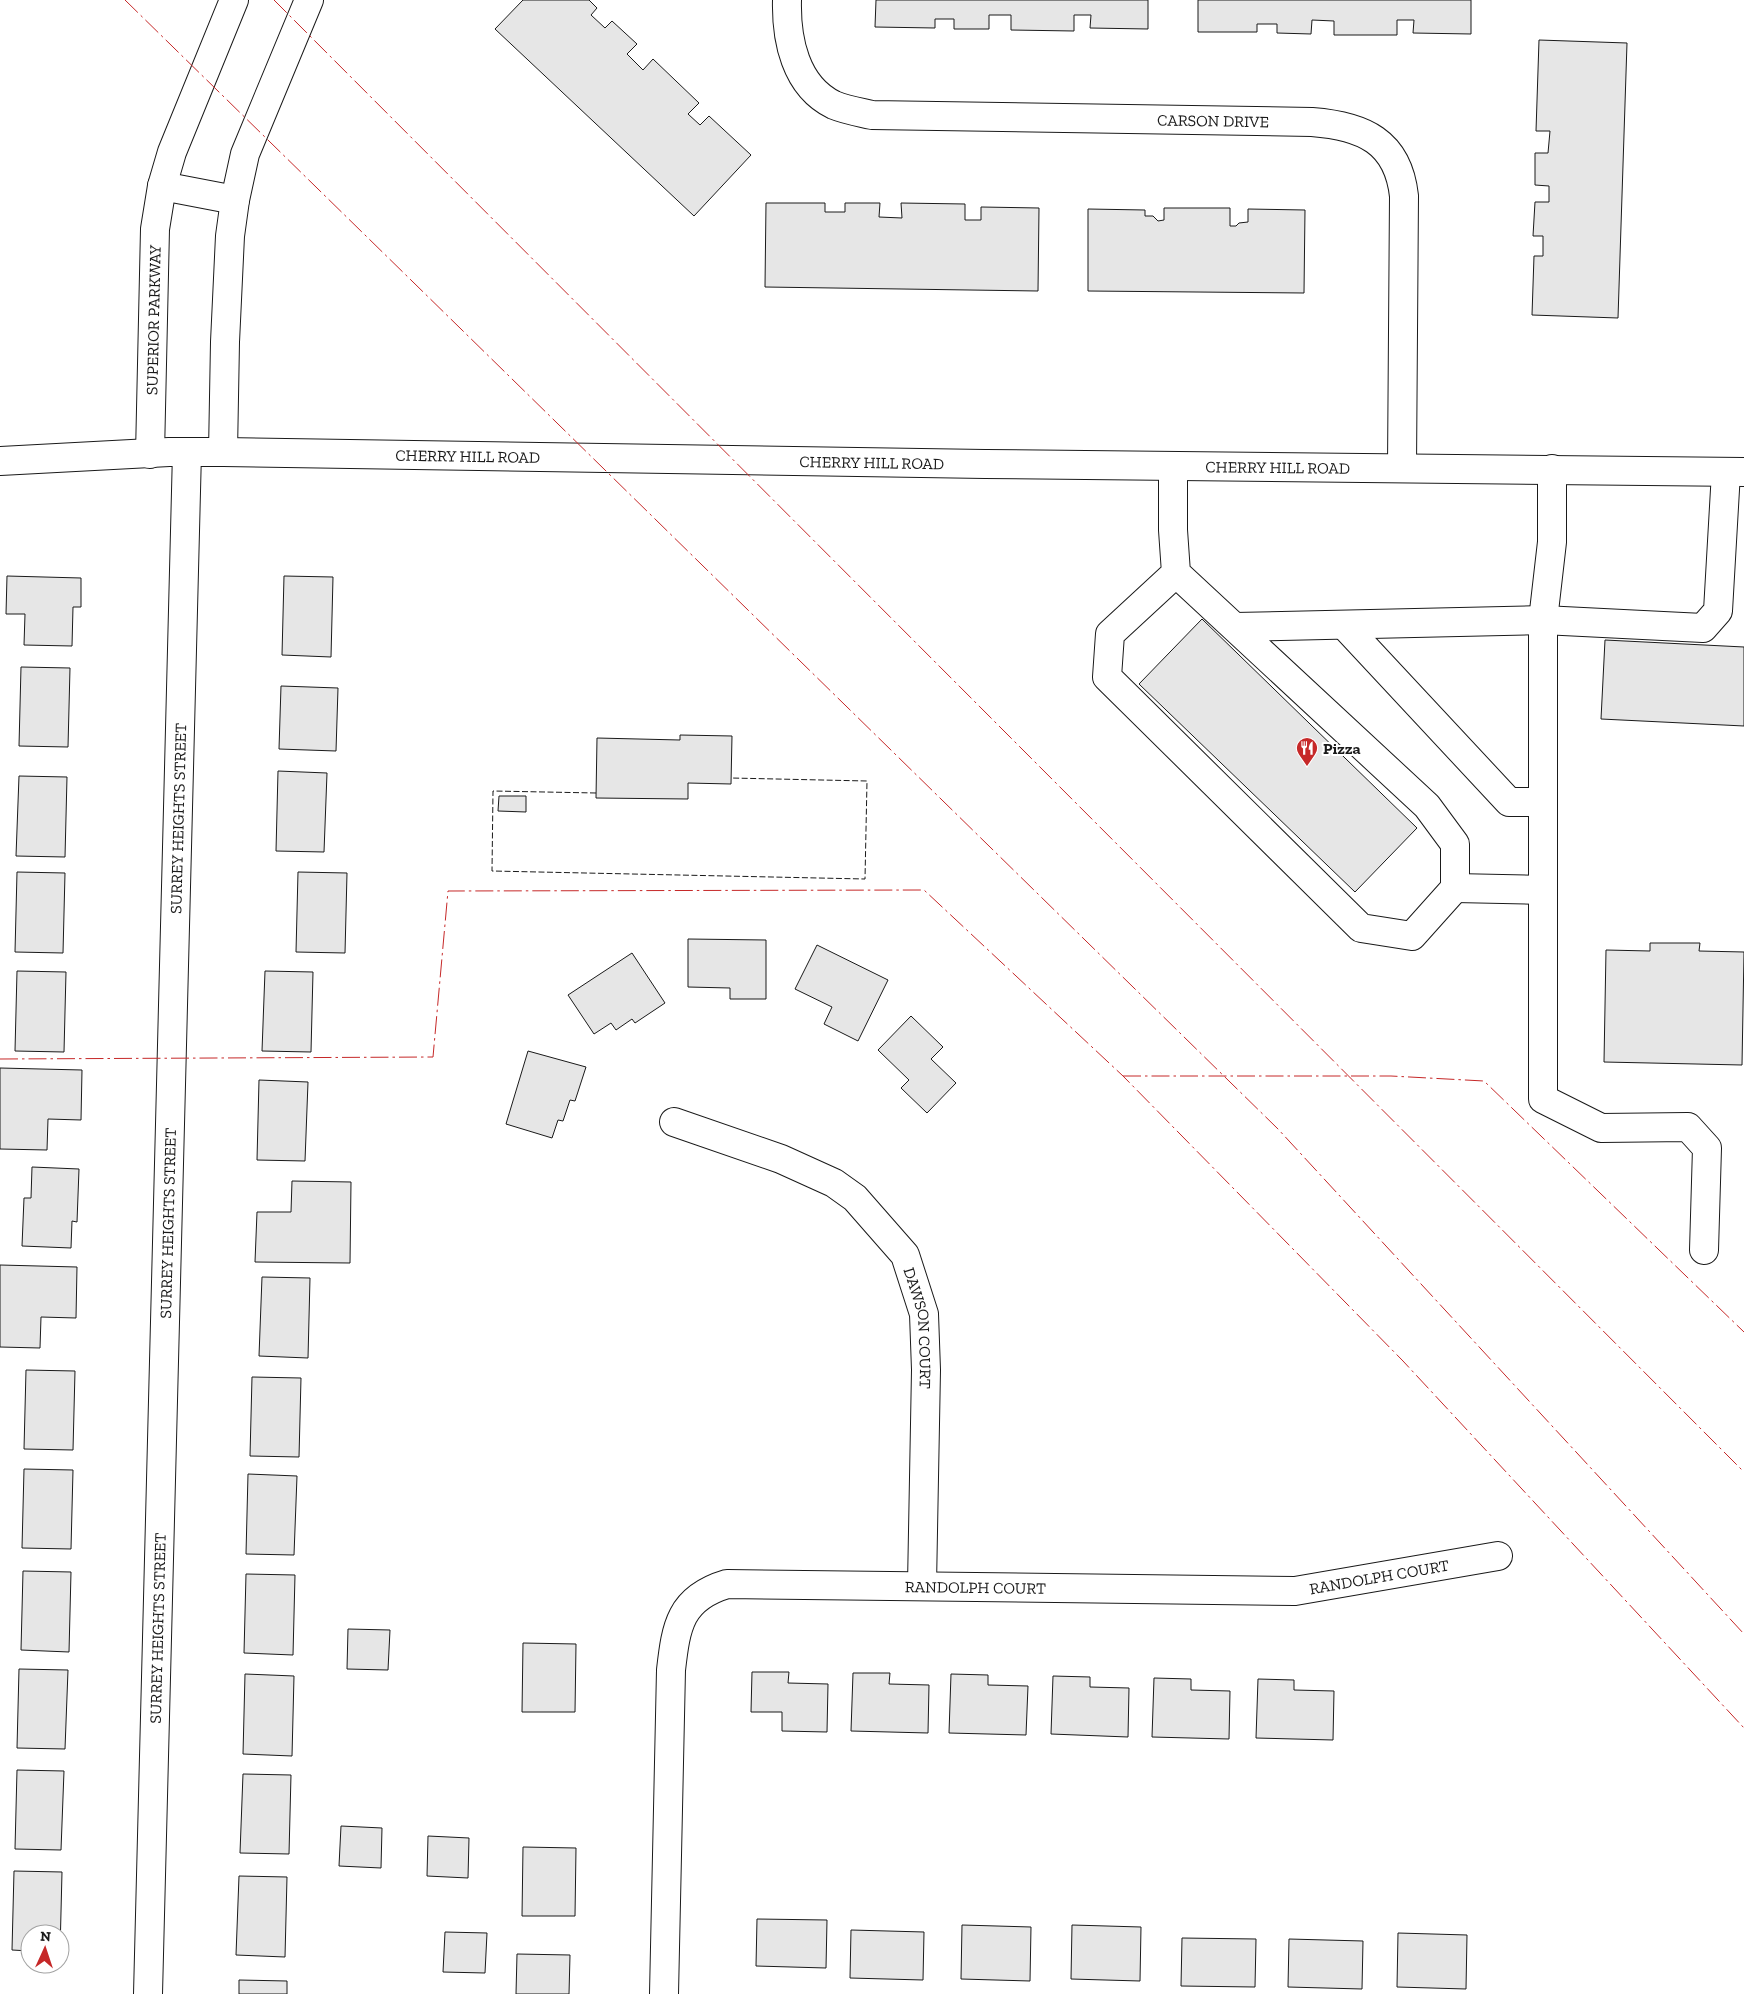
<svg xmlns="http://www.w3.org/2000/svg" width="1744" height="1994" font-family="'Zilla Slab',serif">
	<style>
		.building { fill: #e6e6e6; stroke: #1a1a1a }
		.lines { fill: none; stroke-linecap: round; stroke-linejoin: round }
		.minor-casing { stroke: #1a1a1a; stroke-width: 30 }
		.major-casing { stroke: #1a1a1a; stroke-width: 30 }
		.minor { stroke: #fff; stroke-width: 28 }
		.major { stroke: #fff; stroke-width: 28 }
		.fence { stroke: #1a1a1a; stroke-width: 1; stroke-dasharray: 6 2.5; stroke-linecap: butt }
		.power { stroke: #c62828; stroke-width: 1; stroke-dasharray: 18 4 2.5 4; stroke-linecap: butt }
		.labels { text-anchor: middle; stroke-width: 4; stroke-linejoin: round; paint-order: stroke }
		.street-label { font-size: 16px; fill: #1a1a1a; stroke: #fff }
		.poi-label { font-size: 16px; font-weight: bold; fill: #1a1a1a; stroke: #fff; text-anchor: start }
	</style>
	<rect width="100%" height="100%" fill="#fff"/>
	<g class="building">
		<polygon points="523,0 589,0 597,8 591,15 605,28 612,21 637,44 627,54 643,70 653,59 699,103 688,114 700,125 709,116 751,155 694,216 495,29"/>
		<polygon points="876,0 1148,0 1148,29 1090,28 1091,15 1074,15 1074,31 1011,30 1011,15 989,15 989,29 954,29 954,19 935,19 935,28 875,27"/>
		<polygon points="1198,0 1471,0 1471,34 1413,33 1414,20 1397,20 1397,35 1334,35 1334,21 1312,20 1311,34 1277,33 1277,24 1257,24 1257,32 1198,32"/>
		<polygon points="1539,40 1627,43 1618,318 1532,315 1534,256 1543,256 1543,236 1533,236 1535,202 1549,202 1549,186 1535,185 1535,153 1548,153 1550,131 1536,131"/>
		<polygon points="766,203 825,203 825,212 845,212 845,203 880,203 879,217 902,218 901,203 965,204 965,220 981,220 981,207 1039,208 1038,291 765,287"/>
		<polygon points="1164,208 1230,208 1230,226 1236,226 1239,223 1248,222 1248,209 1305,210 1304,293 1088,291 1088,209 1145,210 1145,216 1153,216 1158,221 1164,220"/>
		<polygon points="7,576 81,578 81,607 73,607 72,646 24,645 25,614 6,614"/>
		<polygon points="284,576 333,577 331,657 282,655"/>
		<polygon points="1202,619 1417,828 1355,892 1139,684"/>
		<polygon points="1605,640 1744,647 1744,726 1601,719"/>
		<polygon points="21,667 70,668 68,747 19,746"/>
		<polygon points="281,686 338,688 336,751 279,749"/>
		<polygon points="680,735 732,736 731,784 688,783 688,799 596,798 597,738 680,740"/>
		<polygon points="278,771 327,773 324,852 276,851"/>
		<polygon points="19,776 67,777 65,857 16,856"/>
		<polygon points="499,796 526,796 526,812 498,811"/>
		<polygon points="17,872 65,873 63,953 15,952"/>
		<polygon points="298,872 347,873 345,953 296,952"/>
		<polygon points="688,939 766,940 766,999 730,999 730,988 688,987"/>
		<polygon points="1650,943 1700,943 1699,951 1744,952 1742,1065 1604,1062 1606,950 1650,951"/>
		<polygon points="817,945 888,980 858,1041 824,1024 832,1007 795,989"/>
		<polygon points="632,953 665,1003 635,1023 632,1019 616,1030 611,1023 594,1034 568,995"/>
		<polygon points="17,971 66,972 64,1052 15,1051"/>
		<polygon points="265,971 313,972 311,1052 262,1051"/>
		<polygon points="911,1016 943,1047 931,1059 956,1083 927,1113 901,1088 909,1080 878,1050"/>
		<polygon points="528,1051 586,1067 575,1101 570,1100 563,1121 558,1120 552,1138 506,1124"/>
		<polygon points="0,1068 82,1070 81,1120 48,1119 47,1150 0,1149"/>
		<polygon points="259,1080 308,1082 305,1161 257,1160"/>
		<polygon points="32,1167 79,1169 77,1222 72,1221 71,1248 22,1246 24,1198 31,1198"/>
		<polygon points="292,1181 351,1182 350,1263 255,1262 257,1212 291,1212"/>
		<polygon points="0,1265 77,1267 76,1318 41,1317 40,1348 0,1347"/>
		<polygon points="262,1277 310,1278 308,1358 259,1356"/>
		<polygon points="26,1370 75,1371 73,1450 24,1449"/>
		<polygon points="252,1377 301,1378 299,1457 250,1456"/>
		<polygon points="24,1469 73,1470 71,1549 22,1548"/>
		<polygon points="248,1474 297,1476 294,1555 246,1554"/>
		<polygon points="23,1571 71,1572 69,1652 21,1650"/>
		<polygon points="246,1574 295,1575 293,1655 244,1653"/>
		<polygon points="348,1629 390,1630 388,1670 347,1669"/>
		<polygon points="523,1643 576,1644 575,1712 522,1712"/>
		<polygon points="19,1669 68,1670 65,1749 17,1748"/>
		<polygon points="752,1672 789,1672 788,1683 828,1684 827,1732 782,1731 782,1712 751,1712"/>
		<polygon points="853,1673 890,1673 889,1684 929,1685 928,1733 851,1731"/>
		<polygon points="245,1674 294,1676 292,1756 243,1754"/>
		<polygon points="951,1674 988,1675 988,1685 1028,1686 1026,1735 949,1733"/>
		<polygon points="1053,1676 1090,1677 1090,1687 1129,1688 1128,1737 1051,1734"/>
		<polygon points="1154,1678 1191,1679 1191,1690 1230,1691 1229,1739 1152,1737"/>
		<polygon points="1258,1679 1294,1680 1294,1690 1334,1691 1333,1740 1256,1738"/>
		<polygon points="17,1770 64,1771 61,1850 15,1849"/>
		<polygon points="243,1774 291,1775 289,1854 240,1853"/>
		<polygon points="341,1826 382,1828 381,1868 339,1866"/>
		<polygon points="428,1836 469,1838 468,1878 427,1876"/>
		<polygon points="523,1847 576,1848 575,1916 522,1916"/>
		<polygon points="14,1871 62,1872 60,1952 60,1934 30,1934 30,1951 12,1950"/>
		<polygon points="239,1876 287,1877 285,1957 236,1955"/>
		<polygon points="757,1919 827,1920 826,1968 756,1966"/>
		<polygon points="962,1925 1031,1927 1030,1981 961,1979"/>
		<polygon points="1072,1925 1141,1927 1140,1981 1071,1979"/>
		<polygon points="851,1930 924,1932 923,1980 850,1978"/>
		<polygon points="445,1932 487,1933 485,1973 443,1972"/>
		<polygon points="1398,1933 1467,1935 1466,1989 1397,1987"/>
		<polygon points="1182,1938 1256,1939 1255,1987 1181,1986"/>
		<polygon points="1289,1939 1363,1941 1362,1989 1288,1987"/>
		<polygon points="517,1954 570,1955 569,1994 516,1994"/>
		<polygon points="239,1980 287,1981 287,1994 239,1994"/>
	</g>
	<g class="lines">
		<g class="minor-casing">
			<g id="minor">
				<path id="s1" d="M787 0C786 39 795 86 834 105 846 110 859 112 872 115L1312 122C1363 126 1398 141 1404 196L1402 467"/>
				<polyline points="162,186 235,200"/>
				<polyline points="223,452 225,342 230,236 235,200 245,154 309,0"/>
				<path id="s2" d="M150 454 155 229 162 186 172 152 234 0"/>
				<polyline points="1173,466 1173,530 1176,573 1110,634 1107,677 1361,928 1412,936 1455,888 1455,844 1427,806 1176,573"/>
				<polyline points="1552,469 1552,542 1543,620 1543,1099 1601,1128 1688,1127 1707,1148 1704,1250"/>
				<polyline points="1344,625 1509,802 1543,802"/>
				<polyline points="1235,627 1543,620 1703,628 1718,611 1726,472"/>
				<polyline points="1455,888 1543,890"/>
				<path id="s3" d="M674 1122 781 1159 834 1183 855 1198 905 1255 924 1314 926 1370 922 1585"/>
				<path id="s4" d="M148 1994 187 452"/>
				<path id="s5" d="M664 1994 671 1670C676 1626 680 1598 727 1584L1295 1591 1498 1556"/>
			</g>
		</g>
		<g class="major-casing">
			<g id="major">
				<path id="s6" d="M0 461 169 452H223L985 464 1744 472"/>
			</g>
		</g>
		<use href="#minor" class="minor"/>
		<use href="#major" class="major"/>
		<polyline class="fence" points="596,793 493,791 492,871 865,879 867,781 731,778"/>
		<g class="power">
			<polyline points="125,0 1278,1129 1744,1634"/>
			<polyline points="274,0 1744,1472"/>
			<polyline points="0,1059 433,1057 448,891 924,890 1123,1076 1403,1361 1744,1728"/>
			<polyline points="1123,1076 1391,1076 1484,1081 1744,1332"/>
		</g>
	</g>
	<defs>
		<g id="restaurant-pin" transform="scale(1.125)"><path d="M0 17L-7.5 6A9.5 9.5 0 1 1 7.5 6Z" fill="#c62828" stroke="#fff"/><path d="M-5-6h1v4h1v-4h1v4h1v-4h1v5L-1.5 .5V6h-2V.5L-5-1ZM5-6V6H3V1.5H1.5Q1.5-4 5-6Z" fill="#fff"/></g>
	</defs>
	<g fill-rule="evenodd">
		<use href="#restaurant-pin" x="1307" y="748"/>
	</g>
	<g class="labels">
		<g class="street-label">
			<text dy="6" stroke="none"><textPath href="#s1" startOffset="502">CARSON DRIVE</textPath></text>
			<text dy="6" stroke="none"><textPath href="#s2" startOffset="134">SUPERIOR PARKWAY</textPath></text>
			<text dy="6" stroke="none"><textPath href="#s6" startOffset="468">CHERRY HILL ROAD</textPath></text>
			<text dy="6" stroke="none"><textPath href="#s6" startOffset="872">CHERRY HILL ROAD</textPath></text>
			<text dy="6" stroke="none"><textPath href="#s6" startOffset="1278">CHERRY HILL ROAD</textPath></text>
			<text dy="6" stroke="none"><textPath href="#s4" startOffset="1176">SURREY HEIGHTS STREET</textPath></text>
			<text dy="6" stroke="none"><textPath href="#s4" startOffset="771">SURREY HEIGHTS STREET</textPath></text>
			<text dy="6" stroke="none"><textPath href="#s3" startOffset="348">DAWSON COURT</textPath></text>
			<text dy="6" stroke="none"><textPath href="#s5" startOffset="1089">RANDOLPH COURT</textPath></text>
			<text dy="6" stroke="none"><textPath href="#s5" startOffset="684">RANDOLPH COURT</textPath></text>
			<text dy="6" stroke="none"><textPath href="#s4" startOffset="366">SURREY HEIGHTS STREET</textPath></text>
		</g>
		<g class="poi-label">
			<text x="1323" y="754">Pizza</text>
		</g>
	</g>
	<g transform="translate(45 1949) rotate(3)"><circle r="24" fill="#ffffff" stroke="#a3a3a3"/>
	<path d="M0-4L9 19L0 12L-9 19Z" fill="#c62828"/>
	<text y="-8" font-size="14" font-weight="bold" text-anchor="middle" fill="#1a1a1a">N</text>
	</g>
</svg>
